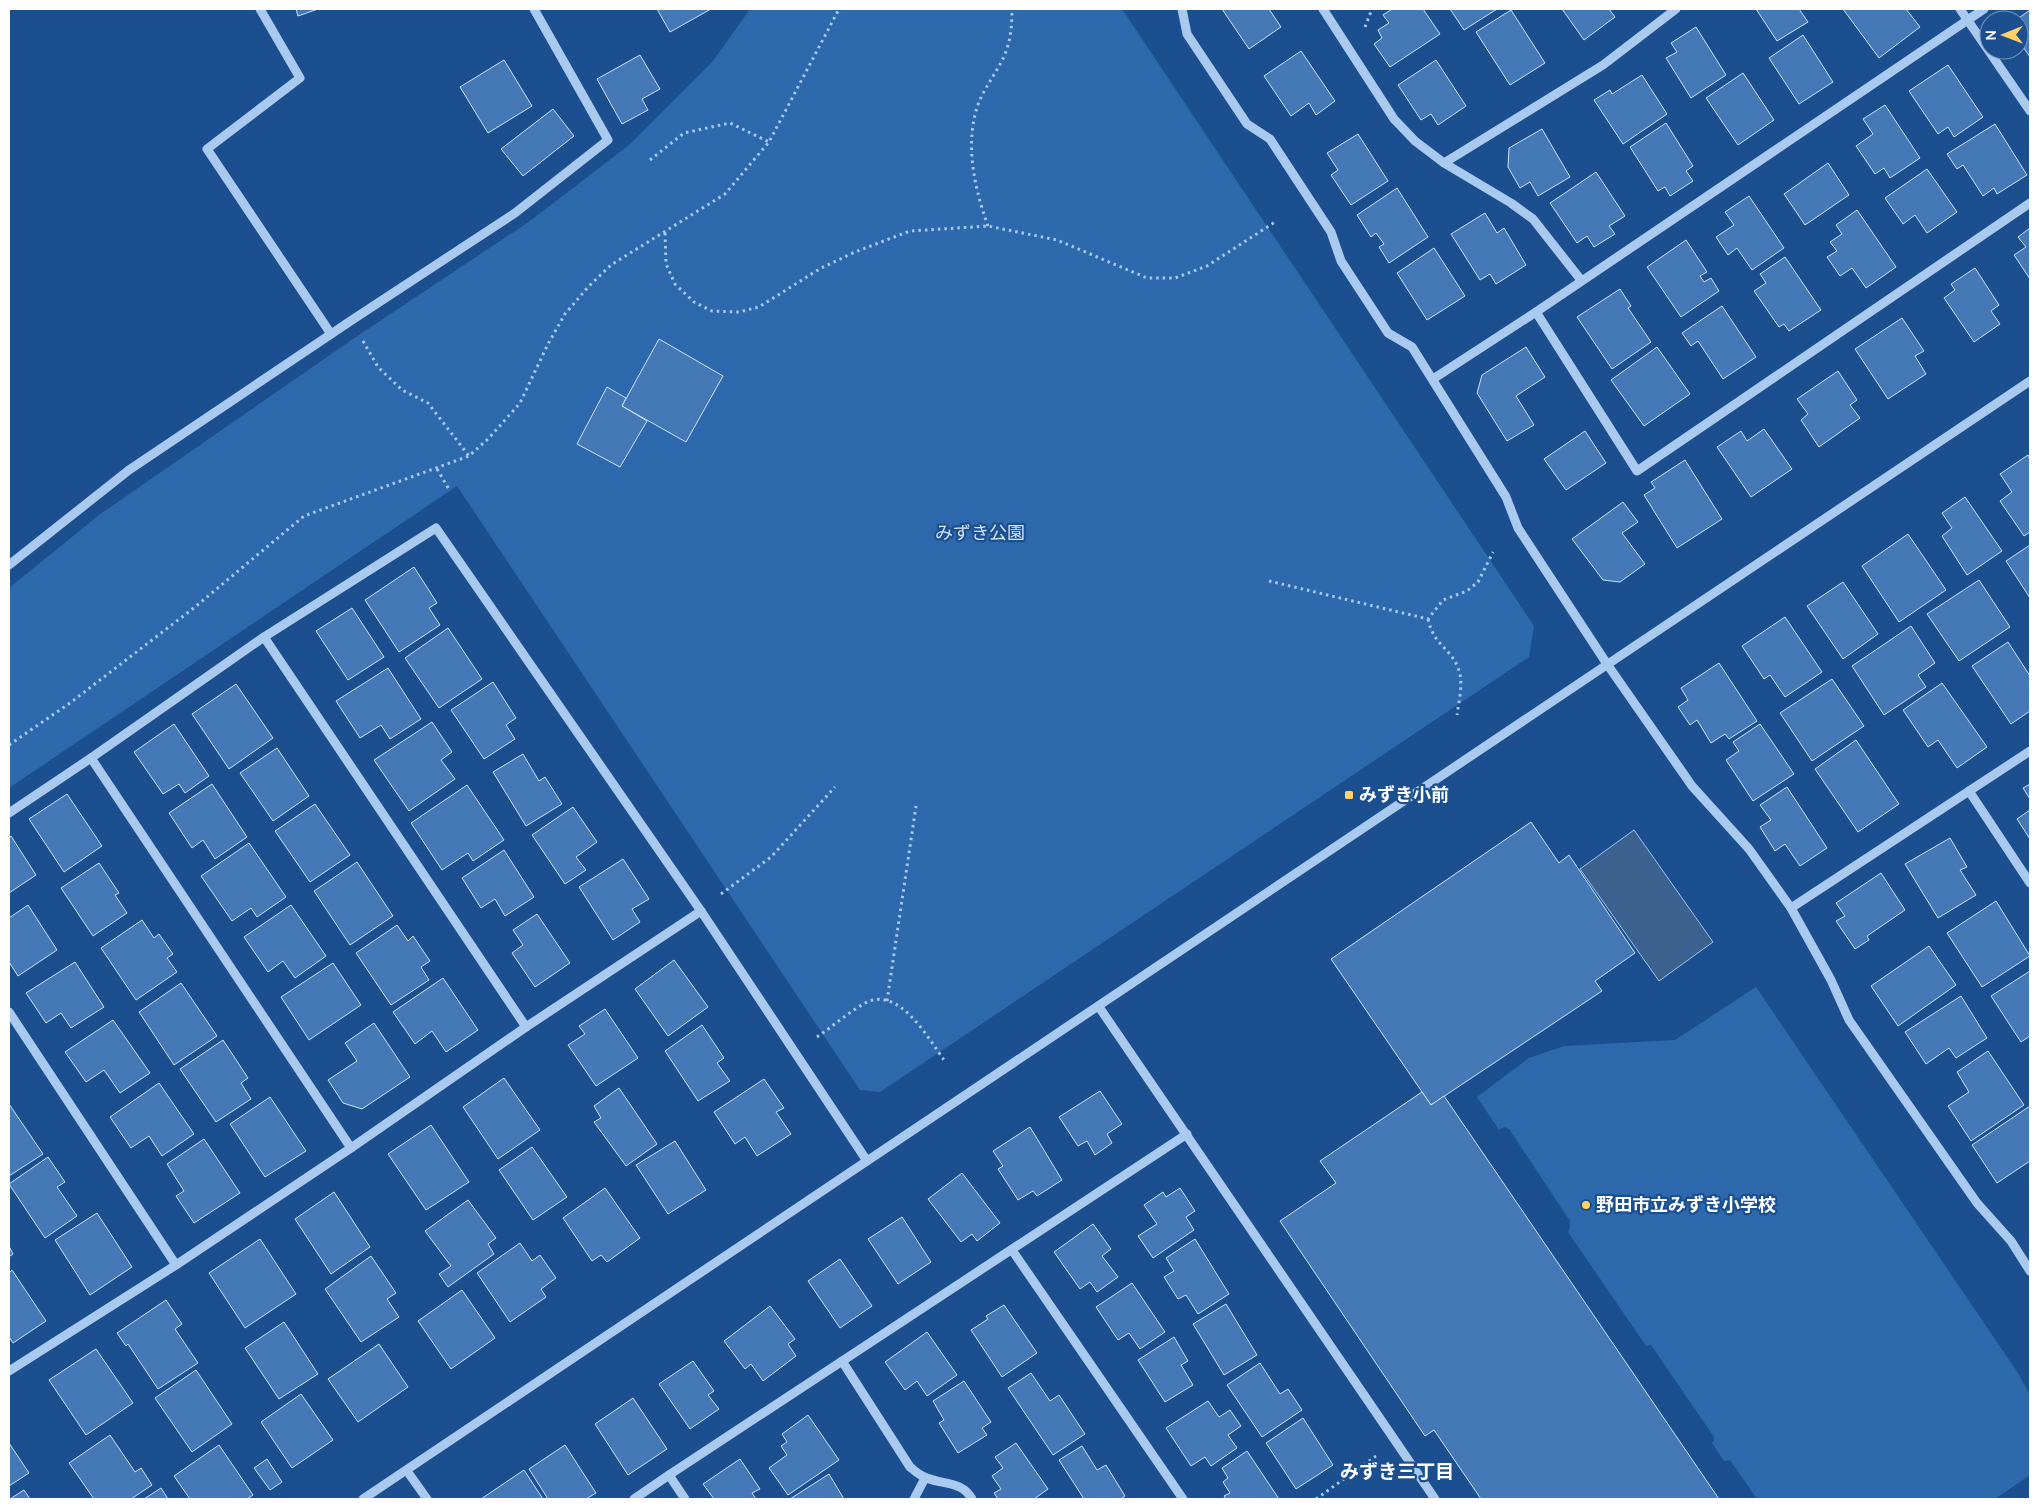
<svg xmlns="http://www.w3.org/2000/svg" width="2039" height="1508" font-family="Manrope,'Noto Sans JP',sans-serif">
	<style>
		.green { fill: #2e69ad }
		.water { fill: #3c6290; stroke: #9cc4f0 }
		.building { fill: #4478b7; stroke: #cfe3fa }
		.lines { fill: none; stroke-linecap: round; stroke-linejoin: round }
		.path { stroke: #a9c9ee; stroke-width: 3; stroke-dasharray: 2.5 4; stroke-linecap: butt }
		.minor { stroke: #a9c9ee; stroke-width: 9 }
		.poi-dot { fill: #ffd166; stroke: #1b4f8f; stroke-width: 2 }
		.labels { text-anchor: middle; stroke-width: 4.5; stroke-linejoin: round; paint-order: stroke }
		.park-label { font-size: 18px; fill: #cfe3fa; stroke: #1b4f8f }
		.poi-label { font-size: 18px; font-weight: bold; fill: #fff; stroke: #1b4f8f; text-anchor: start }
		.neighbourhood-label { font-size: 19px; font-weight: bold; fill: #fff; stroke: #1b4f8f }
	</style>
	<rect width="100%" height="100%" fill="#1b4f8f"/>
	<g class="green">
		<polygon points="750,9 1122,9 1534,626 1529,657 880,1092 860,1090 457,486 9,788 9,588 99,515 353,339 530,221 629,145 713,61"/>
		<polygon points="1756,987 2018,1373 2030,1395 2030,1475 1995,1499 1757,1499 1730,1460 1724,1461 1712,1443 1714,1441 1714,1437 1651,1345 1646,1346 1568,1232 1570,1228 1570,1221 1509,1129 1504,1127 1499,1130 1477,1097 1529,1058 1564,1046 1675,1040"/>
	</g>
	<polygon class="water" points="1634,830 1713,942 1659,981 1580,869"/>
	<g class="building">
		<polygon points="296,9 318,9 298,16"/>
		<polygon points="657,9 711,9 670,32"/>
		<polygon points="1222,9 1269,9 1281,27 1249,49"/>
		<polygon points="1392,9 1423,9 1440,34 1390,67 1374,44 1382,38 1378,30 1389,23 1383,15"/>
		<polygon points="1450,9 1497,9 1464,30"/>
		<polygon points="1562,9 1609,9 1615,17 1584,40"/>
		<polygon points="1756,9 1799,9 1808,22 1777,41"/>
		<polygon points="1843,9 1906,9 1920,27 1879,58"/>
		<polygon points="1511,10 1545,63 1510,85 1476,32"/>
		<polygon points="2030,10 2030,57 2019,41 2019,20 2016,20"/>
		<polygon points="1696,27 1726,75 1691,98 1666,58 1677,52 1671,43"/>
		<polygon points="1803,35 1833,82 1799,104 1769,58"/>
		<polygon points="1301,51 1335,101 1316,115 1309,103 1291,116 1264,76"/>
		<polygon points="640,55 660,89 642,99 648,110 622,124 597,79"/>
		<polygon points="504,60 532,106 488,133 460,87"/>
		<polygon points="1436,60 1466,106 1438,125 1431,114 1421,120 1398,85"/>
		<polygon points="1948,65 1983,117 1954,137 1948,127 1938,134 1909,91"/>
		<polygon points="1743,73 1774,120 1738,145 1706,98"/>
		<polygon points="1642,75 1667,114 1623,144 1594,100 1610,90 1612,94"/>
		<polygon points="1885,105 1920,158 1890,178 1884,168 1875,174 1856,146 1873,134 1863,119"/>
		<polygon points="553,109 574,136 523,176 501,149"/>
		<polygon points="1666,123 1693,166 1686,171 1693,181 1670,196 1665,187 1658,191 1630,147"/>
		<polygon points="1995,124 2027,175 1997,194 1994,188 1983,196 1963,165 1957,169 1947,154"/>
		<polygon points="1542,129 1570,177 1538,196 1530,182 1520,188 1508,167 1509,148"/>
		<polygon points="1358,134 1388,181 1351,205 1331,175 1338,170 1327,153"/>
		<polygon points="1828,163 1849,195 1805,225 1784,194"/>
		<polygon points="1927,169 1957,212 1927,233 1915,215 1903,224 1885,198"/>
		<polygon points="1596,172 1625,216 1609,226 1615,234 1594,247 1587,236 1577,243 1550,203"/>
		<polygon points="1397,188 1428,237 1389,263 1379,247 1384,244 1376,233 1371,237 1357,215"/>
		<polygon points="1749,196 1784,248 1752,270 1737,248 1728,255 1716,237 1734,225 1725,212"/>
		<polygon points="1857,210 1896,267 1866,288 1852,268 1840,276 1827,257 1837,251 1830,242 1842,234 1836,225"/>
		<polygon points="1485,213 1497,233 1504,228 1526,265 1496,284 1490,274 1480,280 1451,234"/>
		<polygon points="2030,228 2030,279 2014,255 2026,247 2018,237"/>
		<polygon points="1686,240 1707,272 1700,276 1704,282 1711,278 1719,291 1681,317 1647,267"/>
		<polygon points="1434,248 1465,296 1427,320 1397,273"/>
		<polygon points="1785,257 1821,310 1789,331 1784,324 1779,327 1754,291 1766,283 1760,274"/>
		<polygon points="1975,268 1999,305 1991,311 2000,324 1974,342 1944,298 1955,290 1951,284"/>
		<polygon points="1620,289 1631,306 1628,308 1651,342 1612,369 1577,317"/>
		<polygon points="1722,306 1756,357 1723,379 1698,341 1691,346 1682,333"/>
		<polygon points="1902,318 1924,351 1915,356 1926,374 1888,399 1855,349"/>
		<polygon points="659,339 723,376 686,442 622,406"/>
		<polygon points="1526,347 1545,377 1516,396 1534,425 1507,441 1477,393 1482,375"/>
		<polygon points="1657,347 1690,394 1644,426 1611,380"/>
		<polygon points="1838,371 1857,400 1850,405 1860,418 1819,447 1801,420 1808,414 1797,399"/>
		<polygon points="607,387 626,398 622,406 647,421 620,467 577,444"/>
		<polygon points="1764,429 1792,469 1751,497 1717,447 1741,431 1747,441"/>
		<polygon points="1585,431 1606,463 1566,490 1544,459"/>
		<polygon points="2028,455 2030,459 2030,532 2024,536 2000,501 2012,492 2000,474"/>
		<polygon points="1685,460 1722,519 1677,548 1644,495 1655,488 1651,482"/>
		<polygon points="1965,497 2002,551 1967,575 1942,536 1952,528 1942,513"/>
		<polygon points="1623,502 1638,522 1622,533 1645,564 1620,582 1603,580 1572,539"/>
		<polygon points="1908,534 1946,590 1899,622 1862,566"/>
		<polygon points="2030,545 2030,598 2006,561"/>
		<polygon points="414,567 437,603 429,608 440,625 399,652 365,600"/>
		<polygon points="1979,580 2010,627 1959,661 1927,614"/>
		<polygon points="1843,582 1878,634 1843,659 1807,606"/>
		<polygon points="352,608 384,657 348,680 316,631"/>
		<polygon points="1785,617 1822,672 1785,697 1770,675 1764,679 1742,646"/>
		<polygon points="1911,626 1935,663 1918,675 1926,687 1884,715 1852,666"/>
		<polygon points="448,628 482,679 439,708 405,658"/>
		<polygon points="2008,642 2030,676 2030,711 2011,724 1972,666"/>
		<polygon points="1719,663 1757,721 1729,739 1725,734 1711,743 1697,720 1690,725 1678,707 1688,700 1681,688"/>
		<polygon points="388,668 421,719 390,739 381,725 360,738 336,701"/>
		<polygon points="1832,679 1864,726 1812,761 1780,713"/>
		<polygon points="493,682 516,718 506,725 515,739 484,759 451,710"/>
		<polygon points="1942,683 1987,747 1957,768 1938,740 1928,747 1903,710"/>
		<polygon points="236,684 273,738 229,769 192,714"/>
		<polygon points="432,722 452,752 441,760 455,779 409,811 374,760"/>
		<polygon points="174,724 209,776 185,793 179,784 163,794 134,752"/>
		<polygon points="1760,724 1794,774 1753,801 1726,760 1739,751 1733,742"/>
		<polygon points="1856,740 1899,804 1858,832 1815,769"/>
		<polygon points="277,748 309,796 273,821 240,773"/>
		<polygon points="523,754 539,781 545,777 562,804 526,826 493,772"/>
		<polygon points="212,784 247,837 215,859 203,840 192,848 169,813"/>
		<polygon points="2030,784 2030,799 2023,788"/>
		<polygon points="467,785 504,840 473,861 468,853 442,870 411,823"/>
		<polygon points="1787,787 1827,848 1800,866 1785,844 1775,851 1760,827 1771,820 1760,805"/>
		<polygon points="67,794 102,846 64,872 29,819"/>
		<polygon points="315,804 350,855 310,882 275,831"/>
		<polygon points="573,807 597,842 576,857 586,870 565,884 532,835"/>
		<polygon points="2030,810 2030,839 2017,819"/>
		<polygon points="1531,822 1559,863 1569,855 1635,953 1595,981 1602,991 1431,1105 1331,959"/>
		<polygon points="11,836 36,875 9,893 9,838"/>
		<polygon points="1950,838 1967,867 1960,870 1976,895 1938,918 1905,864"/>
		<polygon points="249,843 286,897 257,917 251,908 232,921 201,876"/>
		<polygon points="504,850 534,897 505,916 495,899 481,908 462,878"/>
		<polygon points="623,859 649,899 632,909 640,922 613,940 579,887"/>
		<polygon points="357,862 393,916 350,945 314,891"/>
		<polygon points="99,863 119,893 115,895 127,913 93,936 61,888"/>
		<polygon points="1881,873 1905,910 1867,936 1869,940 1855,949 1836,921 1845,916 1836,903"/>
		<polygon points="1996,901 2030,956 1982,987 1947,933"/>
		<polygon points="28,905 57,950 18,976 9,962 9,918"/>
		<polygon points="291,905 326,956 295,978 283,961 268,972 244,937"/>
		<polygon points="537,914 570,963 535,987 512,953 523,945 513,930"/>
		<polygon points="142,920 154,938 159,934 173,954 167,958 177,972 136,1000 101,948"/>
		<polygon points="397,925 408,941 413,936 430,961 421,967 429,980 391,1005 356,953"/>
		<polygon points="1929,946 1956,985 1898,1026 1871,986"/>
		<polygon points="674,960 708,1007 668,1036 635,989"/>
		<polygon points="75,962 104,1007 71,1028 61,1013 46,1023 26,993"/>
		<polygon points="333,963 361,1005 309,1040 281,997"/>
		<polygon points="2030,971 2030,1036 2021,1042 1991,996"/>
		<polygon points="443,978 478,1030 446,1052 432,1031 415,1044 393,1012"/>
		<polygon points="181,983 217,1036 174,1065 139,1012"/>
		<polygon points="1961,996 1987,1038 1956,1058 1949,1048 1926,1064 1905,1032"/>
		<polygon points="605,1009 638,1058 596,1086 568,1045 585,1034 579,1026"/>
		<polygon points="113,1020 150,1073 120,1093 104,1070 86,1082 65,1052"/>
		<polygon points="374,1023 410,1077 362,1109 343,1103 328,1080 357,1061 345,1043"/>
		<polygon points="702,1025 724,1058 717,1063 730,1081 698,1101 665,1051"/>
		<polygon points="223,1040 248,1078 241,1083 251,1099 216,1122 180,1069"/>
		<polygon points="1988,1051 2024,1105 1971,1141 1948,1106 1969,1092 1957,1072"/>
		<polygon points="504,1078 540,1130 498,1159 463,1107"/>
		<polygon points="764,1079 784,1108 776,1112 791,1134 757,1156 745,1137 735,1144 714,1112"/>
		<polygon points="159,1083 194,1134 162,1156 149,1136 131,1148 110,1117"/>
		<polygon points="619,1088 657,1144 626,1166 594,1122 601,1118 594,1106"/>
		<polygon points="1100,1091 1122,1124 1107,1134 1112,1143 1095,1155 1087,1141 1078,1146 1059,1117"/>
		<polygon points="1422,1092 1431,1105 1444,1096 1719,1499 1481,1499 1434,1430 1425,1436 1280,1221 1336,1183 1320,1161"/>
		<polygon points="270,1097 306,1151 265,1177 230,1124"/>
		<polygon points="9,1104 43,1154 9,1176"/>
		<polygon points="2030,1106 2030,1161 1997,1183 1972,1145"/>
		<polygon points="431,1125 469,1182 426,1210 388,1154"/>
		<polygon points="1030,1127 1062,1180 1037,1196 1033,1191 1018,1200 998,1169 1003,1166 993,1151"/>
		<polygon points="204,1139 240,1193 194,1223 176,1196 184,1191 167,1164"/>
		<polygon points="675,1141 706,1190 668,1214 636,1165"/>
		<polygon points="532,1147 567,1197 533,1220 499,1170"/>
		<polygon points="48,1157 65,1182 57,1187 77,1216 45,1238 9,1184"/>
		<polygon points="962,1173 1000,1223 977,1241 972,1234 961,1242 928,1199"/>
		<polygon points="605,1188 640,1238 607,1262 601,1255 592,1261 563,1218"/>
		<polygon points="1180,1188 1195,1211 1186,1217 1194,1230 1153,1258 1138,1236 1157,1224 1144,1205 1163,1192 1166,1197"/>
		<polygon points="334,1192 370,1247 331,1274 295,1219"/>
		<polygon points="468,1200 496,1238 488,1244 494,1254 448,1287 439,1274 451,1266 425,1231"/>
		<polygon points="97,1213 132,1267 90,1295 55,1240"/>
		<polygon points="902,1217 931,1262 898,1284 868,1239"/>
		<polygon points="1093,1224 1111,1249 1102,1256 1118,1277 1097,1292 1090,1282 1080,1289 1054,1252"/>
		<polygon points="260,1239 296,1294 245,1328 209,1273"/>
		<polygon points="1195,1239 1229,1294 1198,1314 1186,1295 1178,1299 1164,1277 1174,1271 1166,1258"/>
		<polygon points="520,1243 532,1261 540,1255 556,1278 541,1289 546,1297 510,1322 477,1273"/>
		<polygon points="9,1246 13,1254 9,1257"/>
		<polygon points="371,1256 396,1293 387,1299 399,1317 361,1342 325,1289"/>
		<polygon points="840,1259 872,1306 840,1328 808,1281"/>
		<polygon points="12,1270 46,1321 13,1343 9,1337 9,1273"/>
		<polygon points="1132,1283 1165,1332 1140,1349 1129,1333 1118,1340 1096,1307"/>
		<polygon points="462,1290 495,1338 451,1369 418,1321"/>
		<polygon points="166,1300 182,1324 175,1329 198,1363 158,1389 128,1344 126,1346 117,1333"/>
		<polygon points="1226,1304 1257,1355 1224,1375 1193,1324"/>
		<polygon points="1004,1305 1037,1353 1002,1377 971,1330 988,1319 986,1316"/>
		<polygon points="770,1306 795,1339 788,1344 796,1356 763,1381 751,1364 745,1369 724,1341"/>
		<polygon points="284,1322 318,1374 279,1399 245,1348"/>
		<polygon points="927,1332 957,1375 927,1396 917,1381 905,1390 885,1362"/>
		<polygon points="1174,1337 1188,1361 1181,1365 1193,1385 1165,1402 1138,1360"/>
		<polygon points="379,1344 408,1387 358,1422 328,1379"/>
		<polygon points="96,1349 133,1403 86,1435 49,1380"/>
		<polygon points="693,1361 714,1391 708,1395 719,1409 690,1429 659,1384"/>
		<polygon points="1260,1363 1280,1394 1288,1389 1302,1410 1262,1437 1227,1385"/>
		<polygon points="196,1370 232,1424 192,1452 155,1398"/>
		<polygon points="1031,1373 1050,1401 1059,1395 1085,1434 1053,1455 1008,1388"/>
		<polygon points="964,1381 991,1422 982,1428 987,1435 958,1453 939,1423 944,1420 933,1401"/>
		<polygon points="301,1394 333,1440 292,1468 261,1422"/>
		<polygon points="633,1398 667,1449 628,1475 595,1424"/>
		<polygon points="1208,1401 1219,1417 1230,1410 1241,1426 1228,1435 1237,1448 1211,1466 1205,1457 1191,1466 1166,1428"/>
		<polygon points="808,1415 839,1460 788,1495 769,1468 787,1455 781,1446 787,1442 782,1434"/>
		<polygon points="1303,1418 1333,1465 1296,1489 1266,1443"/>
		<polygon points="110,1435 135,1472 141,1468 152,1485 131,1499 94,1499 69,1463"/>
		<polygon points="9,1443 29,1473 9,1486"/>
		<polygon points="1016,1443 1048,1489 1034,1499 998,1499 994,1493 1001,1489 992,1476 1003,1468 995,1457"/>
		<polygon points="219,1445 253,1495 247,1499 190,1499 174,1476"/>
		<polygon points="565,1445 596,1493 586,1499 548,1499 529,1469"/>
		<polygon points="1082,1446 1097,1470 1106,1465 1125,1496 1121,1499 1084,1499 1059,1460"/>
		<polygon points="1247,1451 1279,1499 1226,1499 1224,1496 1230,1493 1223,1482 1228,1478 1222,1468"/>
		<polygon points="267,1459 282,1482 270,1490 254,1468"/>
		<polygon points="740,1459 760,1489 752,1493 756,1499 714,1499 703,1484"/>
		<polygon points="524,1470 543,1499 481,1499"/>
		<polygon points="829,1474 844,1499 790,1499"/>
		<polygon points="161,1488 168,1499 144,1499"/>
		<polygon points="24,1490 30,1499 10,1499"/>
	</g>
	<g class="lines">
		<g class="path">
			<polyline points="1365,27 1372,9"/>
			<polyline points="650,160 684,133 730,123 769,142"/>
			<path d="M988 226C974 187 964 141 979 102 986 85 998 71 1005 54 1011 39 1012 25 1012 9"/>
			<polyline points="665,233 666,264 675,284 694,302 712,311 739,312 759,307 821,268 855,252 910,231 988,226 1057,240 1147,278 1175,278 1207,266 1275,222"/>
			<polyline points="363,341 378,367 402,390 428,403 469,456"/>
			<polyline points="437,469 450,491"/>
			<polyline points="1269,581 1428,619 1443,600 1467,591 1473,586 1478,582 1493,552"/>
			<path d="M1428 619C1434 646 1450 647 1458 668 1464 682 1459 700 1457 715"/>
			<polyline points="9,745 70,703 195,607 304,516 469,456 489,438 520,403 548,344 565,314 588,287 611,265 725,194 769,142 839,9"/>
			<polyline points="721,894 771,857 835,787"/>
			<polyline points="887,1001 916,806"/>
			<path d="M817 1037C833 1026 849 1012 865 1003 899 985 928 1038 944 1060"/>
			<polyline points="1316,1499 1376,1456"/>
		</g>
		<g class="minor">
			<polyline points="260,9 300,78 207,149 331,334"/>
			<polyline points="1182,9 1187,34 1247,124 1270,139 1331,232 1341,261 1388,333 1412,347 1506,497 1518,528 1607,664 1692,786 1749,849 1791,908 1831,980 1849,1020 1977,1203 2011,1241 2030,1271"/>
			<polyline points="1323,9 1394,119 1415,141 1444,163 1511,203 1533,219 1581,280"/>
			<polyline points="1960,9 2030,111"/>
			<polyline points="1444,163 1603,65 1676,9"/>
			<polyline points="1536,312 1637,471 2030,203"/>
			<polyline points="1433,379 1536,312 1984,9"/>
			<polyline points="9,565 129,470 352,320 515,213 608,140 534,9"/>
			<polyline points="264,637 526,1027"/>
			<polyline points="91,758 351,1148"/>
			<polyline points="1969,791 2030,883"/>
			<polyline points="9,813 91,758 264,637 436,528 701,911 867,1161"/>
			<polyline points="1791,908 2030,751"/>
			<polyline points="1099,1007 1435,1499"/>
			<polyline points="9,1012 176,1265"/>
			<polyline points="1012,1250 1183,1499"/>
			<path d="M842 1361 910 1467C916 1472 920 1476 927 1478 944 1485 962 1481 972 1499"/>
			<polyline points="9,1371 176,1265 351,1148 526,1027 701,911"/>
			<polyline points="407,1471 427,1499"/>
			<polyline points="363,1499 2030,381"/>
			<polyline points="634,1499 669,1475"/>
			<polyline points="685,1499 669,1475 1187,1134"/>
			<polyline points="914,1499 925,1478"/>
		</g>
	</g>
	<g class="poi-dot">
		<rect x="1344" y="790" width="10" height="10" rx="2.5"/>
		<circle cx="1586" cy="1205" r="5"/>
	</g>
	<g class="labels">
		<g class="park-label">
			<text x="980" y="539">みずき公園</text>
		</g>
		<g class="poi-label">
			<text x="1359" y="801">みずき小前</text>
			<text x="1596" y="1211">野田市立みずき小学校</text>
		</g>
		<g class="neighbourhood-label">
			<text x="1397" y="1478">みずき三丁目</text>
		</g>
	</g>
	<rect width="2039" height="1508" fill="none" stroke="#ffffff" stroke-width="20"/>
	<g transform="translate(2004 35) rotate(269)"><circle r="24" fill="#1b4f8f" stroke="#7695bc"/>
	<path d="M0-4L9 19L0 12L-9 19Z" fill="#ffd166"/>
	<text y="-8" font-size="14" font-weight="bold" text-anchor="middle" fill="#ffffff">N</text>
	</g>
</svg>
